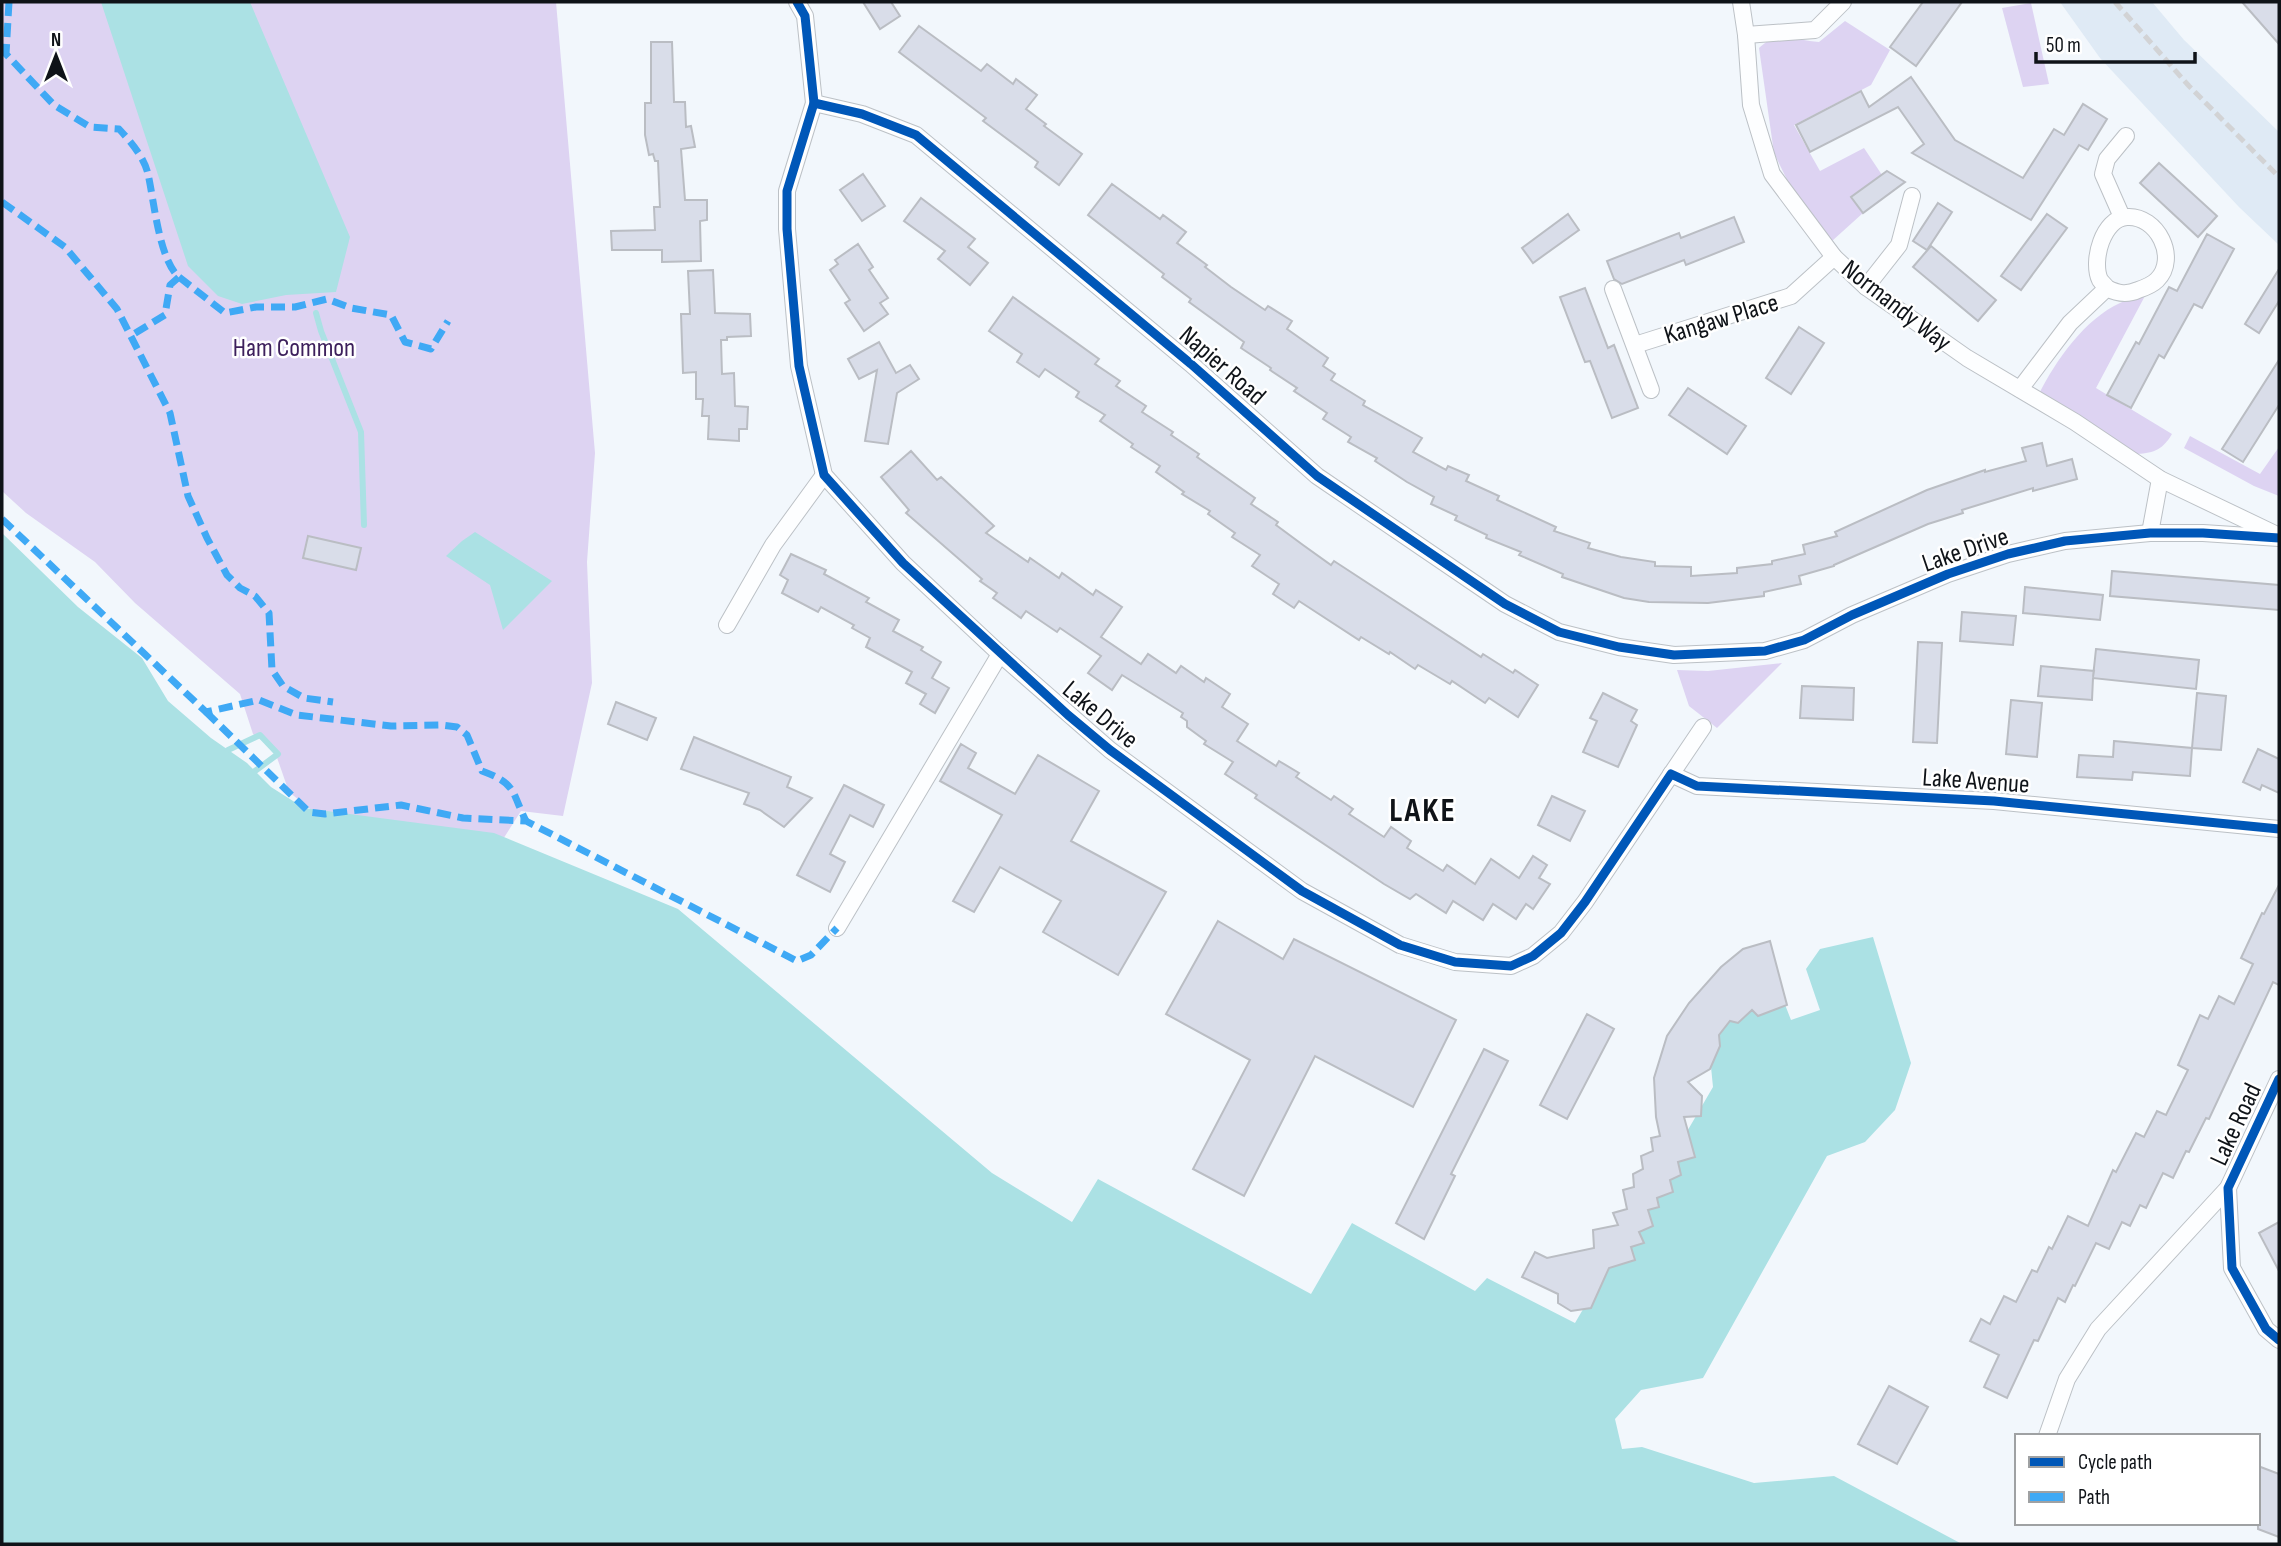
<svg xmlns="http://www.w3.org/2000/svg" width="2281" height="1546" font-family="'Sofia Sans Condensed',sans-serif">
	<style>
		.built { fill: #dfeaf5 }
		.green { fill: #ddd3f2 }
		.water { fill: #abe1e4 }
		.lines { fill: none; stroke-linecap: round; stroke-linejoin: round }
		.stream { stroke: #abe1e4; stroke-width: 6 }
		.building { fill: #d9dde9; stroke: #babdc3; stroke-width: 2 }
		.minor-casing { stroke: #bcc1c6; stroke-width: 18 }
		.minor { stroke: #fdfeff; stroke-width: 16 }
		.rail { stroke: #d2d3d5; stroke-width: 5; stroke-dasharray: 10 5; stroke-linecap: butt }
		.quiet { stroke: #3fa9f5; stroke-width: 7; stroke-dasharray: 14 7; stroke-linecap: butt }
		.cycleway-casing { stroke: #fff; stroke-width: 13 }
		.cycleway { stroke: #0057b8; stroke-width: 9 }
		.labels { text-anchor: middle; stroke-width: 5; stroke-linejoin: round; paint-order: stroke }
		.street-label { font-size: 26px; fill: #0f1318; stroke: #fff }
		.park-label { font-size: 26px; fill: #3d205c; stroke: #fff }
		.district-label { font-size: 33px; font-weight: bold; letter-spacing: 2px; fill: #0f1318; stroke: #fff }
	</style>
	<rect width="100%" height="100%" fill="#f2f7fc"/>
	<polygon class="built" points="2060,2 2152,2 2184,40 2279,132 2279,245 2239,207 2100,58"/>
	<g class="green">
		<polygon points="2,2 556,2 595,453 587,562 592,683 563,816 521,811 491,858 314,812 289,792 274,749 253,734 240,694 135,603 95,562 26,513 2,491"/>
		<polygon points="2031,3 2049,84 2023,87 2002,8"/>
		<path d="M1845 21 1890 50 1871 85 1794 125 1820 171 1864 148 1882 175 1852 197 1863 213 1832 241 1813 221 1792 190 1774 153 1759 48C1777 30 1796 40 1819 42Z"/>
		<path d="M2146 294 2096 388 2172 434C2163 449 2155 453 2137 454L2039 394C2056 360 2085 319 2120 303 2128 299 2138 297 2146 294Z"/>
		<polygon points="2190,436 2260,474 2279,447 2279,496 2254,486 2184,448"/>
		<polygon points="1782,663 1717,728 1689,706 1677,670 1708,671"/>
	</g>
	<g class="water">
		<polygon points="101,2 250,2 350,237 336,292 286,295 242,304 218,296 188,266"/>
		<polygon points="475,532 552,581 503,630 490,585 446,556 462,541"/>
		<polygon points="2,533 78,607 142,658 168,701 211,738 247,763 271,787 304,808 494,833 678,909 992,1173 1072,1222 1098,1179 1311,1294 1352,1223 1475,1291 1487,1278 1575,1323 1713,1087 1709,1047 1729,1001 1775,979 1791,1020 1820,1010 1806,969 1820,949 1873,937 1911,1063 1895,1110 1865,1142 1827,1156 1703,1378 1641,1390 1615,1419 1622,1449 1642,1447 1754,1483 1834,1476 1962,1544 2,1544"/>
	</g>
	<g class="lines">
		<g class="stream">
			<polyline points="316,313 321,331 361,432 364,525"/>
			<polyline points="228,750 260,735 278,754 255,771"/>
		</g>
	</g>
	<g class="building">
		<polygon points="863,2 891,2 900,16 880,29"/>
		<polygon points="1923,2 1962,2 1916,66 1890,47"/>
		<polygon points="2242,2 2279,2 2279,44"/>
		<polygon points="919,26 981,71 987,64 1013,84 1016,79 1037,95 1026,109 1046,124 1044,126 1082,154 1059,185 1035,167 1038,162 983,121 986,118 899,52"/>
		<polygon points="651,42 672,42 674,102 685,102 686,127 691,126 695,147 681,149 685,200 707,200 707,220 700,221 701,261 662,262 662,250 612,250 611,231 655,230 654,207 660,207 658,161 655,161 653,154 649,155 645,135 645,103 651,103"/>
		<polygon points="1911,77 1955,140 2023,178 2054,129 2064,135 2083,104 2107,119 2088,150 2079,145 2031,220 1912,153 1924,144 1898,107 1810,152 1796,125 1861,91 1869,107"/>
		<polygon points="2159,163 2217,216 2198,237 2140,183"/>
		<polygon points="1887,171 1905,182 1863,213 1851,197"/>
		<polygon points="863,174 885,206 862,221 840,190"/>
		<polygon points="1112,184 1160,219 1163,215 1186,232 1177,243 1207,265 1205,267 1231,287 1265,310 1268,306 1292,321 1287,329 1328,358 1323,366 1335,374 1331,380 1365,401 1363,405 1422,438 1413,452 1446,470 1448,466 1469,475 1466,481 1499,496 1497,500 1556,527 1554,531 1590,543 1588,548 1621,557 1655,562 1655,566 1691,567 1691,576 1737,573 1737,568 1772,564 1772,561 1805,554 1803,545 1837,536 1835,532 1927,490 1985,470 1985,472 2026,461 2022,448 2042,443 2047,466 2072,459 2077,479 2033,491 2033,488 1962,510 1963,513 1928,524 1834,565 1834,566 1799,576 1801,584 1764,592 1764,596 1708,603 1649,602 1624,598 1562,577 1563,574 1519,555 1521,552 1486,538 1487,535 1455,520 1457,516 1431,504 1434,497 1407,482 1375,461 1377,458 1348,442 1351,437 1323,419 1327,413 1294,391 1297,388 1270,370 1271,368 1241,348 1244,342 1189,302 1191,299 1162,277 1164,274 1088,215"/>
		<polygon points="921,198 975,239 968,247 988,263 970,285 938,259 945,251 904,221"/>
		<polygon points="1938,203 1952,212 1927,250 1913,241"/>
		<polygon points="1568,214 1579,230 1533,263 1522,248"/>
		<polygon points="2047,214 2067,228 2021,290 2001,276"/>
		<polygon points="1734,217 1744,242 1686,265 1684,260 1622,284 1614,279 1607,261 1679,233 1681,238"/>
		<polygon points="2207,234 2234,249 2202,308 2194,304 2164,358 2159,355 2131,408 2107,395 2136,342 2139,344 2169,287 2177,291"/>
		<polygon points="858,244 873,267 869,270 888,298 880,303 888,314 864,331 845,303 850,300 830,270 838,264 835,260"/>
		<polygon points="1931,246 1996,300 1978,321 1913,267"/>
		<polygon points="2279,269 2279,301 2259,333 2245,324"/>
		<polygon points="713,270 715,313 750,314 751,336 727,337 727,340 721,340 722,374 734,373 735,406 748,407 747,429 739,429 739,441 708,439 709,416 702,416 703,399 696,399 696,372 683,373 681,314 690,314 688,271"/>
		<polygon points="1585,288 1608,348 1614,345 1638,408 1612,418 1590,361 1585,362 1560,297"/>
		<polygon points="1013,297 1099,359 1095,364 1120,381 1116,386 1146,406 1142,412 1173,432 1171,435 1199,454 1197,457 1255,498 1251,504 1278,522 1276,525 1303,545 1331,565 1334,561 1481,657 1483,654 1513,673 1515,670 1538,685 1518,717 1489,698 1485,703 1452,681 1450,684 1418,665 1415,669 1390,652 1389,654 1361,637 1359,640 1299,601 1294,608 1273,594 1279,584 1252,566 1260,555 1232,537 1235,533 1208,514 1210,511 1182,494 1184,492 1156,472 1160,466 1131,447 1133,444 1100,421 1105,415 1076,397 1079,392 1045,369 1039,377 1017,362 1022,354 989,331"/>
		<polygon points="1799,327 1824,343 1791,394 1766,378"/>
		<polygon points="879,342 896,373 910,365 919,379 897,393 888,444 865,441 877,370 859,379 848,359"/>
		<polygon points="2279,360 2279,405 2243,462 2222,449"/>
		<polygon points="1688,388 1746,426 1727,454 1669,415"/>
		<polygon points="911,451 937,480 941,477 994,526 986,533 1028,562 1030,558 1059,578 1062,573 1093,595 1096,590 1122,607 1101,637 1141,664 1148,654 1176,673 1181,666 1204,682 1206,678 1230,694 1222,707 1248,724 1237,741 1276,766 1279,761 1299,773 1296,777 1331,800 1334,796 1353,809 1349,814 1384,837 1391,827 1411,841 1407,848 1443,871 1447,865 1475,884 1491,859 1519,878 1533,856 1547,865 1539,878 1550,884 1533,909 1526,904 1516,919 1493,904 1483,920 1453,901 1446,913 1416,894 1410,899 1384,884 1255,798 1257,795 1225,774 1233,762 1204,744 1206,741 1187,727 1187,721 1181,717 1183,713 1122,675 1112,690 1088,673 1101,656 1060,628 1057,632 1026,611 1021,618 993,598 997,593 980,581 982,579 906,513 909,510 881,477"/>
		<polygon points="308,536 361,548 356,570 303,558"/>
		<polygon points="791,554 826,570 824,574 869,598 866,602 899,620 893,631 923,647 921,650 941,662 932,678 949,688 935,713 920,704 926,694 906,683 912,672 866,647 870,638 852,628 854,625 821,607 818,612 782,593 788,580 780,575"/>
		<polygon points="2112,571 2279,585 2279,610 2110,596"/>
		<polygon points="2025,587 2103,595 2100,620 2023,613"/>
		<polygon points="1962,612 2016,616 2013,645 1960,641"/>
		<polygon points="1918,642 1942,643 1937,743 1913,742"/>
		<polygon points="2096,649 2199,660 2196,689 2093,678 2092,700 2038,696 2041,666 2094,671 2093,677"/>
		<polygon points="1802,686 1854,688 1853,720 1800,718"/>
		<polygon points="1603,693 1637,710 1631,721 1637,725 1618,767 1583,752 1597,721 1590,718"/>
		<polygon points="2197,693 2226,696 2221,750 2192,748"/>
		<polygon points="2011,700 2042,703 2037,757 2006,754"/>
		<polygon points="616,702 656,718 647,740 608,724"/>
		<polygon points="694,737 791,777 787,787 812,798 784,827 760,810 744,804 749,793 681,769"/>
		<polygon points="2114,741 2192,748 2190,776 2133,772 2132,780 2077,777 2079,755 2113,757"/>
		<polygon points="961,744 976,753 968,768 1015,794 1038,755 1099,791 1071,841 1166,892 1118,975 1043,932 1061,901 1000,867 974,912 953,901 1002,815 940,781"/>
		<polygon points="2258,749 2279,759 2279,793 2262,785 2260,790 2243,782"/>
		<polygon points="844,785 884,805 873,827 850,815 830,854 845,862 830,892 797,875"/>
		<polygon points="1552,796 1585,811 1570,841 1538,825"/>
		<polygon points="2279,885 2279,985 2273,982 2209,1119 2206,1118 2189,1152 2186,1151 2173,1178 2163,1173 2146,1208 2140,1205 2130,1226 2122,1222 2109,1249 2096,1243 2075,1286 2073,1285 2065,1302 2058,1298 2038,1341 2034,1340 2007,1398 1984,1387 1999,1355 1970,1341 1981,1319 1990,1324 2004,1296 2016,1302 2032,1270 2037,1272 2049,1247 2052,1249 2068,1216 2088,1226 2113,1170 2116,1172 2136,1133 2144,1137 2157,1111 2166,1115 2188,1070 2178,1065 2200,1015 2208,1019 2219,996 2234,1004 2253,964 2241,958 2262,913 2264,914"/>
		<polygon points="1218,921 1283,959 1294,939 1456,1020 1413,1107 1315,1056 1244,1196 1193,1169 1250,1060 1166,1014"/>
		<polygon points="1770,941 1787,1005 1758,1016 1752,1010 1738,1023 1730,1021 1719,1035 1720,1046 1710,1069 1688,1082 1702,1096 1701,1116 1684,1117 1695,1157 1678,1162 1681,1175 1670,1180 1673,1192 1657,1198 1659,1207 1648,1210 1653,1226 1639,1232 1644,1243 1631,1247 1635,1260 1609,1268 1591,1308 1571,1311 1558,1303 1558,1294 1522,1277 1535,1252 1547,1258 1594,1248 1593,1230 1618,1225 1613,1213 1627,1209 1623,1190 1634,1187 1633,1174 1643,1169 1641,1156 1653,1151 1651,1138 1660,1136 1656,1117 1654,1078 1667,1036 1689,1003 1721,967 1743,949"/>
		<polygon points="1587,1014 1614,1029 1567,1119 1540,1105"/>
		<polygon points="1484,1049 1508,1061 1451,1174 1455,1176 1424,1239 1396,1223"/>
		<polygon points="2279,1222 2279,1271 2259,1233"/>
		<polygon points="1889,1386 1928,1407 1897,1464 1858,1444"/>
		<polygon points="2258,1466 2279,1474 2279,1537 2258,1529"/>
	</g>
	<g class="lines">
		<g class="minor-casing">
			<g id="minor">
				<polyline points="797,2 805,16 814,103 787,191 787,229 799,366 824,475 903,563 1000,654 1110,750 1302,891 1400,945 1455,962 1511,966 1533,956 1561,933 1585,902 1703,727"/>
				<polyline points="1741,2 1746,35 1751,105 1772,174 1834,257 1866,287 1967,358 2075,422 2160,479 2275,534"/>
				<polyline points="1746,35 1815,30 1843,2"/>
				<polyline points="814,103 862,114 916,135 1191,364 1317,476 1505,604 1559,632 1619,647 1674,655 1765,651 1804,640 1852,615 1948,574 2008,554 2065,541 2150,533 2203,533 2279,538"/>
				<polyline points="2122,217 2103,174 2107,159 2126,136"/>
				<polyline points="1866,287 1899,245 1912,196"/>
				<polyline points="1613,289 1651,390"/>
				<polyline points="1635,345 1791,296 1834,257"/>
				<path d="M2020 389 2070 323 2107 288C2105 285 2102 283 2100 280 2091 261 2103 218 2127 217 2157 215 2179 258 2157 280 2152 285 2144 288 2138 290 2127 295 2118 294 2107 288"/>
				<polyline points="2150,533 2160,479"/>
				<polyline points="727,625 773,545 824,475"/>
				<polyline points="1671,774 1697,786 1994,801 2279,829"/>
				<polyline points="837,928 1000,654"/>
				<polyline points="2228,1188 2232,1268 2266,1329 2279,1340"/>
				<polyline points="2047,1436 2067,1379 2098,1329 2228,1188 2279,1079"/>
			</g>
		</g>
		<use href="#minor" class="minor"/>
		<polyline class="rail" points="2115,2 2189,86 2279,177"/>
		<g class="quiet">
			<path d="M9 2 6 54 54 105 90 127 119 129C131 142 144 157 148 174 154 200 159 260 179 277L170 285 165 315 132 335"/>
			<polyline points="2,202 65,247 117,309 170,413 188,496 207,538 227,575 240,588 255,596 269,613 272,670 283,686 304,698 333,702"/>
			<polyline points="179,277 225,313 256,307 295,307 327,299 351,308 391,315 405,342 431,349 448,321"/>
			<path d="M2 519 206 712 259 700 297 715 391 726 441 725 457 727 467 735 482 771C517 784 511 791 526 821"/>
			<polyline points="206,712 309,812 325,814 401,805 463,818 526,821 797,961 811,955 837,928"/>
		</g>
		<g class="cycleway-casing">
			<g id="cycleway">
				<polyline points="797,2 805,16 814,103 787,191 787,229 799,366 824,475 903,563 1068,715 1110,750 1302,891 1400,945 1455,962 1511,966 1533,956 1561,933 1585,902 1671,774 1697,786 1994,801 2279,829"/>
				<polyline points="814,103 862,114 916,135 1191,364 1317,476 1505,604 1559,632 1619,647 1674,655 1765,651 1804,640 1852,615 1948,574 2008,554 2065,541 2150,533 2203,533 2279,538"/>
				<polyline points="2279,1079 2228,1188 2232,1268 2266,1329 2279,1340"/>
			</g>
		</g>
		<use href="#cycleway" class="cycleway"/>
	</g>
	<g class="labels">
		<g class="street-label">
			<text transform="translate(1897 305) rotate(38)" y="9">Normandy Way</text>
			<text transform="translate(1721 318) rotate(-17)" y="9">Kangaw Place</text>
			<text transform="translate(1223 365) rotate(41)" y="9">Napier Road</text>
			<text transform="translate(1965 549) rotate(-19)" y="9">Lake Drive</text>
			<text transform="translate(1101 714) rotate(40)" y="9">Lake Drive</text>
			<text transform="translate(1976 780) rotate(4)" y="9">Lake Avenue</text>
			<text transform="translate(2235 1124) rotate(-65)" y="9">Lake Road</text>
		</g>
		<g class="park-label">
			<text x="294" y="356">Ham Common</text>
		</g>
		<g class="district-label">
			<text x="1423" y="821">LAKE</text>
		</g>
	</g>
	<rect width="2281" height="1546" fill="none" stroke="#0f1318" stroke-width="7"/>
	<rect x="2015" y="1434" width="245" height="91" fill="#ffffff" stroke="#9fa1a3" stroke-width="2"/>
	<rect x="2029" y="1457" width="35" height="10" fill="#0057b8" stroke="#9fa1a3" stroke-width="2"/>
	<text x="2078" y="1469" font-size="21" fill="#0f1318">Cycle path</text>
	<rect x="2029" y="1492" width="35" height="10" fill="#3fa9f5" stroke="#9fa1a3" stroke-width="2"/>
	<text x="2078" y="1504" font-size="21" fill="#0f1318">Path</text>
	<g transform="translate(56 56)" stroke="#ffffff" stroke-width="5" paint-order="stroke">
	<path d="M0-5L12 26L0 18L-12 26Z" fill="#0f1318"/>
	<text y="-10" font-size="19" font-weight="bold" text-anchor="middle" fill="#0f1318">N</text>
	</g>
	<path d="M2036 52v10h159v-10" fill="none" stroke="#0f1318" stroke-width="3.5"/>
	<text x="2046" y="52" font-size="21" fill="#0f1318" stroke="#ffffff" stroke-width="5" paint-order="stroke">50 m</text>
</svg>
